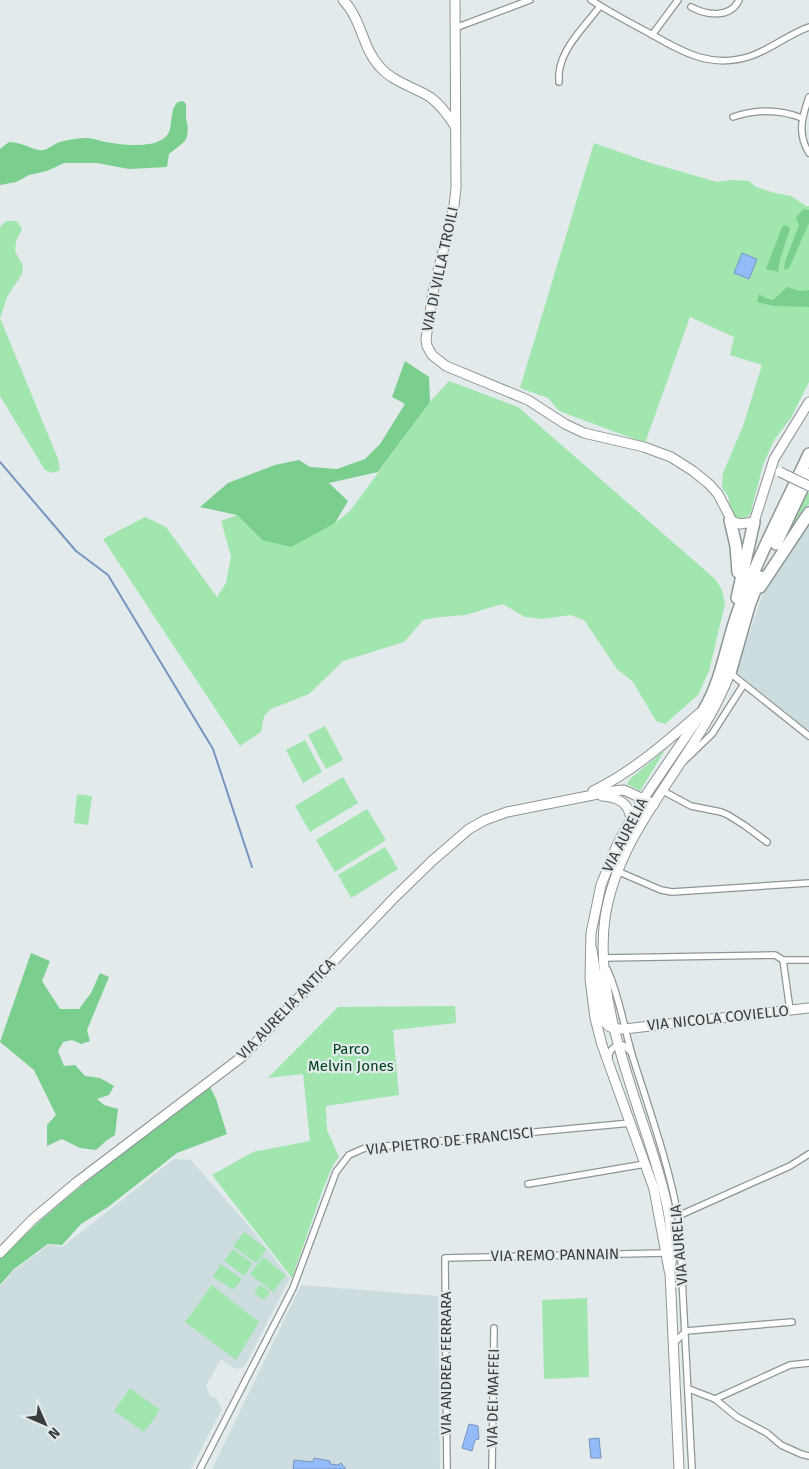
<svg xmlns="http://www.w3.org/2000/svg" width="809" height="1469" font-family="'Fira Sans',sans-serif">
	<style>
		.built { fill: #cddddf }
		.green { fill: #a0e6ae }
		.forest { fill: #7acf8e }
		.water { fill: #93baf9; stroke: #7894c1 }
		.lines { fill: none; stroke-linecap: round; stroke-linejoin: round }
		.stream { stroke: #7894c1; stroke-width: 2 }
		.street-casing { stroke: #8e9596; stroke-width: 8 }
		.secondary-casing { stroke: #8e9596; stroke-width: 11 }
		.primary-casing { stroke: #8e9596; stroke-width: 11 }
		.highway-casing { stroke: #8e9596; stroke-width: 14 }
		.street { stroke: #fff; stroke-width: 5.5 }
		.secondary { stroke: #fff; stroke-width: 9 }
		.primary { stroke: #fff; stroke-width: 9 }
		.highway { stroke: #fff; stroke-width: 11 }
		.secondary-bridge-casing { stroke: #8e9596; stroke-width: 11; stroke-linecap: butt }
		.secondary-bridge { stroke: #fff; stroke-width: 9 }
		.labels { text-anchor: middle; stroke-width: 4.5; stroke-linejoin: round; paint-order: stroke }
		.street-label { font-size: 15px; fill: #3a3d3d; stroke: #e2eaeb }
		.park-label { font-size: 15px; fill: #00441b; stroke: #e2eaeb }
	</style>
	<rect width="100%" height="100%" fill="#e2eaeb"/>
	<g class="built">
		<polygon points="809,521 809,732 736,672 764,590"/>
		<polygon points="174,1159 191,1160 248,1225 290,1278 244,1367 236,1369 221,1359 206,1386 210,1396 216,1398 222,1409 191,1469 0,1469 0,1287 14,1270 49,1245 62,1247"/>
		<polygon points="301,1285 438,1296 440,1469 212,1469"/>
	</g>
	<g class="green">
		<path d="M594 143 651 163 717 182 732 180 749 181 756 187 775 193 791 196 806 206H809V382L791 418 774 440 763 465 750 515C743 519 739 519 732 515L728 496 722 488 723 473 743 426 762 365 730 355 734 337 690 317 645 443 559 411 548 398 520 388Z"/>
		<polygon points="6,221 17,221 22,229 16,241 15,251 23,266 22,274 7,297 0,318 58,459 60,470 53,473 45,470 0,396 0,227"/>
		<polygon points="449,381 518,407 715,579 722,590 725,604 709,671 698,695 665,724 656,721 633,682 617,669 584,620 570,615 543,619 525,617 503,604 465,615 441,617 423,620 404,642 343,661 309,694 271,709 264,716 261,732 240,746 103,539 145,517 166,527 217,597 226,583 231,556 221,521 237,515 262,540 335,523 350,511 430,402"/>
		<polygon points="805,492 809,493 809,504 776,554"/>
		<polygon points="325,726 343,760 326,769 308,735"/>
		<polygon points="305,740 322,772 303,783 286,750"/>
		<polygon points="665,750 640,791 627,784 630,779"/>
		<polygon points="343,777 358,803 310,832 295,806"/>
		<polygon points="77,794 92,796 88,825 74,823"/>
		<polygon points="367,809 386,840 335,872 316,840"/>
		<polygon points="385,847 398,869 351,898 338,875"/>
		<polygon points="455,1006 456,1023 393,1030 399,1095 326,1106 327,1130 339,1157 333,1165 323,1189 292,1278 212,1175 253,1152 310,1141 303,1074 268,1078 338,1007"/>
		<polygon points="244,1232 267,1249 256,1263 233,1246"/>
		<polygon points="233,1249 253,1264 244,1276 224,1261"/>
		<polygon points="263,1257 286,1275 273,1292 250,1274"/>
		<polygon points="221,1264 242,1279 233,1290 213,1276"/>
		<polygon points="212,1285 259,1322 236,1360 185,1322"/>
		<polygon points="260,1285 270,1292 264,1300 254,1293"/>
		<polygon points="587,1298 589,1377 544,1379 542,1300"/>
		<polygon points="130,1388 160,1410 144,1432 114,1411"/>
	</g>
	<g class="forest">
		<path d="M183 101 186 104V119L188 128 187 137 184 142 169 154 167 167 129 169 97 163H64L47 171 29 175 16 182 0 185V149L9 142C20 142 29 148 39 150 46 152 53 144 60 142 68 140 79 138 87 138 93 138 99 141 106 142 121 145 150 148 163 139 176 131 167 111 178 102Z"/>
		<polygon points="803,209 809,210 809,223 789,268 784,270 785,262 799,225 796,218"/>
		<polygon points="783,225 788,226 790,229 780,259 778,272 766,269"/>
		<polygon points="787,287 800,291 809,290 809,307 774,306 757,302 759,294 765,298 773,300"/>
		<polygon points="405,361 429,377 430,402 378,472 329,483 348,501 335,523 291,547 262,540 237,515 200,507 228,483 275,465 299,460 310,467 337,469 365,459 380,444 405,404 392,397"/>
		<polygon points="31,953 50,961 42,981 60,1009 79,1009 91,993 100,973 109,977 87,1030 90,1041 81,1044 72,1040 63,1042 58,1051 64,1066 75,1065 85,1076 100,1078 114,1086 109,1095 97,1099 104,1105 118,1109 115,1135 107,1140 96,1150 80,1148 62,1139 47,1146 47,1125 56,1115 34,1070 0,1042"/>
		<path d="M210 1087 216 1099 227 1134 177 1153 108 1207 81 1224 62 1245 48 1244 14 1269 0 1285V1259C64 1195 137 1142 210 1087Z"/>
	</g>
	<g class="water">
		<polygon points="742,253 757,259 749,279 734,273"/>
		<polygon points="469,1424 478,1426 479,1439 475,1440 472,1451 462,1448"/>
		<polygon points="599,1438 601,1458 591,1458 589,1439"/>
		<polygon points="314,1458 330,1461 330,1464 338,1465 341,1463 346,1469 293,1469 294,1460 313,1462"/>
	</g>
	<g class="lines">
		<polyline class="stream" points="0,462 76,551 108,575 213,749 252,867"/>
		<g class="street-casing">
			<g id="street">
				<path d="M591 0C611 13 630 23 651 34 684 53 712 69 751 56 771 49 789 34 809 27"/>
				<path d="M691 7C706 15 730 19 739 0"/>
				<polyline points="455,28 530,0"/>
				<polyline points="652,35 678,0"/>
				<path d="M559 82C556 52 584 28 600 6"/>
				<path d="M809 97C802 117 797 134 809 153"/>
				<path d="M733 117C757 109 779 109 802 118"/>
				<polyline points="730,673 809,736"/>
				<polyline points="684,761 712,734 744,684"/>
				<polyline points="663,791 691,806 721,812 728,815 744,825 767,842"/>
				<polyline points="617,871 661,890 672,892 809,883"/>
				<polyline points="604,958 775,955 783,960 809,960"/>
				<polyline points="783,960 790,1010"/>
				<path d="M607 969C620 997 624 1029 633 1058 650 1112 669 1165 679 1221L692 1469"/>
				<path d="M609 1060C608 1051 614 1044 623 1045L631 1052"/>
				<polyline points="528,1184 645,1164"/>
				<polyline points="678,1216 790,1166 809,1154"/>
				<polyline points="673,1344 686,1331 792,1322"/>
				<polyline points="689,1389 715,1399 737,1417 767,1433 781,1445 801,1454 809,1456"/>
				<polyline points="715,1399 790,1365 809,1363"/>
				<polyline points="200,1469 293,1288 336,1172 349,1155 365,1148 631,1123"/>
				<polyline points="447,1469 445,1258 665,1253"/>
				<polyline points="492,1469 494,1328"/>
			</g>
		</g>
		<g class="secondary-casing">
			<g id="secondary">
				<path d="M343 0C362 19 362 48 380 67 393 82 414 87 430 97 441 105 448 115 455 126"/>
				<polyline points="455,0 456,188 454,206 433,292 426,339 427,346 432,355 446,366 528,400 565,424 584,433 644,447 671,457 693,471 709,484 718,494 732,521 740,524 754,522 774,459 809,402"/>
				<path d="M593 791C634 771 667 741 701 712"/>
				<path d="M602 796C617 797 629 802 631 819"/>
				<path d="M592 950 603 1019C609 1032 621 1029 633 1028L809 1008"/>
				<polyline points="0,1253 32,1220 77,1182 243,1056 395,897 432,861 469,829 485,820 507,812 613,791 624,790 654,804"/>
			</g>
		</g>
		<g class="primary-casing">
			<g id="primary">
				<polyline points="669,1270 654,1189 602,1045 595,1018 590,979 591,933 601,885 617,845 637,808 704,710"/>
				<path d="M679 1469 670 1272C677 1227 662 1182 648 1139 626 1072 595 989 605 918 619 824 698 759 730 673"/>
			</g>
		</g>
		<g class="highway-casing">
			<g id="highway">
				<polyline points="730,520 736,546 738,572"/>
				<polyline points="776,544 809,474"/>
				<polyline points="760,587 809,513"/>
				<polyline points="737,598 754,522"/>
				<polyline points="730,673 749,606 760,577"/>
				<path d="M704 710C722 680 726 645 738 612 757 558 785 506 809 454"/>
			</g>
		</g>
		<use href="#street" class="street"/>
		<use href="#secondary" class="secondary"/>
		<use href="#primary" class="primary"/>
		<use href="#highway" class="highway"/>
		<g class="secondary-bridge-casing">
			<polyline id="secondary-bridge" points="780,472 809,486"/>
		</g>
		<use href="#secondary-bridge" class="secondary-bridge"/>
	</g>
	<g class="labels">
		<g class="street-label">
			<text transform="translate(440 269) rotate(-78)" y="5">VIA DI VILLA TROILI</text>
			<text transform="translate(625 835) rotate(-63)" y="5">VIA AURELIA</text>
			<text transform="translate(286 1009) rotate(-46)" y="5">VIA AURELIA ANTICA</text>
			<text transform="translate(718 1018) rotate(-6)" y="5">VIA NICOLA COVIELLO</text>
			<text transform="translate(450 1141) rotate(-6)" y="5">VIA PIETRO DE FRANCISCI</text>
			<text transform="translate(679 1245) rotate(-95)" y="5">VIA AURELIA</text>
			<text transform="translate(555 1255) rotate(-1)" y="5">VIA REMO PANNAIN</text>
			<text transform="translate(446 1363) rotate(-90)" y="5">VIA ANDREA FERRARA</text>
			<text transform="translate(493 1398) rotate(-89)" y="5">VIA DEI MAFFEI</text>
		</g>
		<g class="park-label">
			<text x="351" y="1054">Parco<tspan x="351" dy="17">Melvin Jones</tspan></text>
		</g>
	</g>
	<g transform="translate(45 1424) rotate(135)" stroke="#e2eaeb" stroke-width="4" paint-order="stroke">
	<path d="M0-4L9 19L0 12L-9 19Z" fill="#3a3d3d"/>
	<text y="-8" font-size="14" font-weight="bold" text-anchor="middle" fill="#3a3d3d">N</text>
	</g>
</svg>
